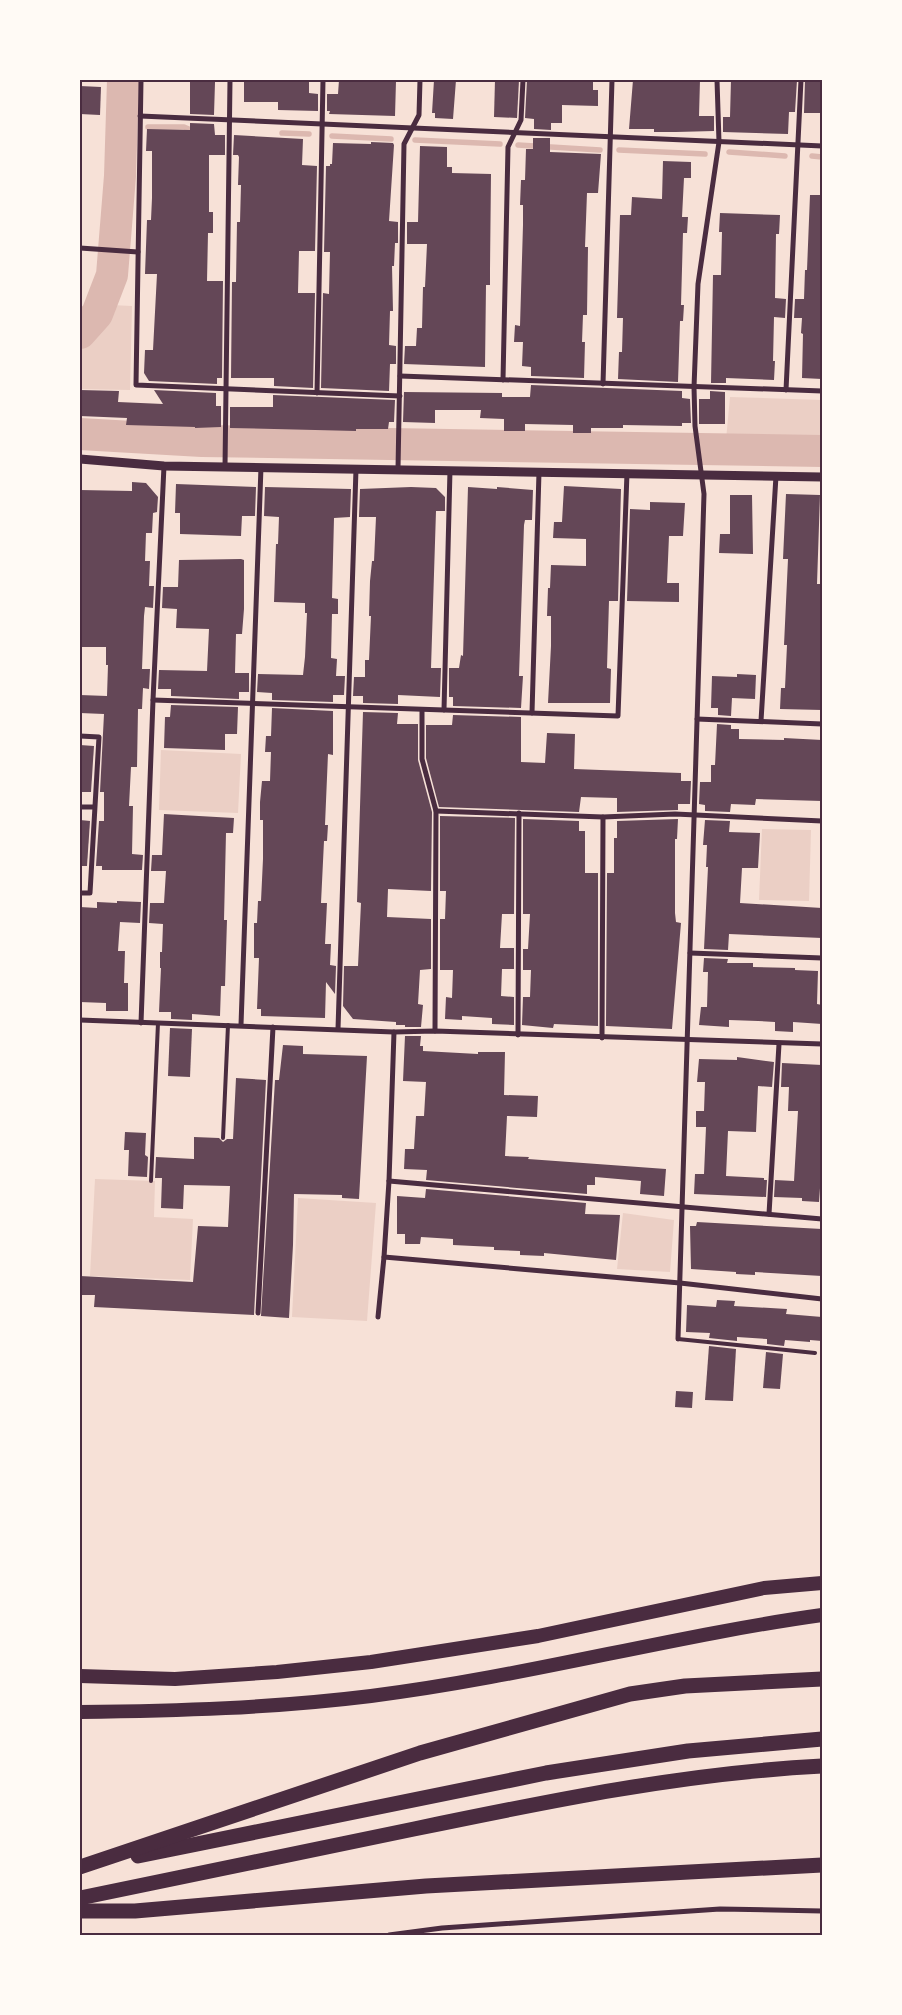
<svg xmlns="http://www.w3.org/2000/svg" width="902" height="2015" font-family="'Playfair Display',serif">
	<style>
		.green { fill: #ebcfc5 }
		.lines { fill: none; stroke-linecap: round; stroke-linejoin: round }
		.stream { stroke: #dcb8b0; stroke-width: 5.5 }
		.river { stroke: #dcb8b0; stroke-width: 32 }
		.building { fill: #644757 }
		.service { stroke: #4a2c40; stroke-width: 4 }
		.minor { stroke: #4a2c40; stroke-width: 5 }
		.tertiary { stroke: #4a2c40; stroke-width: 9 }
		.trunk { stroke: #4a2c40; stroke-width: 14 }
		.motorway { stroke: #4a2c40; stroke-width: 15 }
		.neatline { fill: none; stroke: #4a2c40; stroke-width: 2 }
	</style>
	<rect width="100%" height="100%" fill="#f7e1d7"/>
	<g class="green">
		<polygon points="111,305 132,306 130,390 80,389 80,343 94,328"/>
		<polygon points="730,397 822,400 822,444 726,440"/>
		<polygon points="161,750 241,754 238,813 159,810"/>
		<polygon points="762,829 811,830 809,901 759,900"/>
		<polygon points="95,1179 155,1181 154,1217 193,1219 190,1280 90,1276"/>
		<polygon points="298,1198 376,1203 367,1321 292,1317"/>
		<polygon points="623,1213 674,1220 670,1272 617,1269"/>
	</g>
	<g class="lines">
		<g class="stream">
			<polyline points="148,127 184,127 191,130 197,130"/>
			<polyline points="282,133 309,134"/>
			<polyline points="332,136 391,139"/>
			<polyline points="415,140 500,144"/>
			<polyline points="518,145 600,150"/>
			<polyline points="619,150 705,154"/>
			<polyline points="729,152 785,156"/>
			<polyline points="812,156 822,157"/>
		</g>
		<g class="river">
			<polyline points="80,333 97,314 112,275 120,176 123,80"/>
			<polyline points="80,434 202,441 822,451"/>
		</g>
	</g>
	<g class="building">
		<polygon points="244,80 309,80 309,93 318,94 318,111 278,110 278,102 244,102"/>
		<polygon points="339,80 396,81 395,116 329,114 330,111 327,111 327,94 338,94"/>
		<polygon points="434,80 456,80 453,119 435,118 435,113 432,113"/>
		<polygon points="495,80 519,80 517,118 494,117"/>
		<polygon points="527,80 593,80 593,90 598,90 598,106 562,105 562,123 551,123 551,130 534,129 534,119 525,118"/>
		<polygon points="633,80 700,80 699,116 714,116 714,131 676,132 654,132 654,129 629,129"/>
		<polygon points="731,80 797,80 795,112 789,112 788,134 723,132 723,117 730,117"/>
		<polygon points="805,80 822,80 822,113 804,113"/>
		<polygon points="190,82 215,82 214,115 190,114"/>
		<polygon points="80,86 101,87 100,115 80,114"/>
		<polygon points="190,123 214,124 215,135 225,135 225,155 209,155 209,212 213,212 213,233 208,233 207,281 223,281 222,378 217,378 217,384 149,381 144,373 145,350 153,350 157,274 145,274 147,220 151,220 152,198 152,151 146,151 147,129 190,130"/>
		<polygon points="234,135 303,139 302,165 317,166 315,251 299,251 298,293 315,293 313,388 274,386 274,378 231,378 232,282 236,282 237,222 240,222 241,185 238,185 239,157 238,155 233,155"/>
		<polygon points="533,138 550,138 550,152 601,154 598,193 587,193 585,247 588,247 587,315 583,315 582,342 585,342 584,378 531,376 531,367 522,366 523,342 514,342 515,325 520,326 523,225 523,205 520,205 521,180 525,180 526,149 533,149"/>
		<polygon points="371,142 393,143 394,145 389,221 398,222 398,243 395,243 394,266 392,266 393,311 390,311 389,345 396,346 396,364 390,364 389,391 321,388 323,293 329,294 330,252 324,252 326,166 330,166 330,164 332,164 333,143 371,144"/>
		<polygon points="420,146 447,147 447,167 452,167 452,173 491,174 490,269 490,285 486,285 485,367 404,364 405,346 416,346 417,328 422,328 423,287 425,287 427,244 407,244 407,222 418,222"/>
		<polygon points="663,161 691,162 691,178 684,178 682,217 688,217 687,233 683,233 681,305 684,305 683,321 680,321 678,382 618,379 619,352 622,352 623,318 617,318 620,215 631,215 632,197 662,199"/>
		<polygon points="810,195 822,195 822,379 802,378 803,334 801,333 802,318 794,318 795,299 804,299 805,270 807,270"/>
		<polygon points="720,213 780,215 779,234 776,234 775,298 786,299 785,318 774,317 773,361 775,361 774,380 726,378 726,383 711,383 713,275 721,275 722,232 719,232"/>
		<polygon points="531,385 682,391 682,398 690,399 691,423 682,423 682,426 623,425 623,428 591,428 591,433 573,433 573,425 525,424 525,431 504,431 504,419 480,418 481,410 435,410 435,423 403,422 404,392 502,393 502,397 530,397"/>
		<polygon points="80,390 119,391 118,402 163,404 154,390 216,393 216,406 221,406 221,427 195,428 195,427 126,425 127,418 80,416"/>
		<polygon points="710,391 725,392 725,424 699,424 699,399 710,399"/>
		<polygon points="273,395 395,400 394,422 389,422 388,429 356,429 356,431 230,428 230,407 273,407"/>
		<polygon points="132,482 146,483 158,497 157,512 153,513 152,533 146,533 145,561 150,561 149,586 154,586 153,608 145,607 144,616 142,669 150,669 149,689 143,688 142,709 138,709 137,767 131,767 129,806 133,806 132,854 143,855 142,870 102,870 102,866 96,866 99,821 104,821 104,792 100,792 104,714 80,713 80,695 107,696 108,665 106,665 106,647 80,647 80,490 132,491"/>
		<polygon points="176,484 256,487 255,516 242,516 241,536 180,534 180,513 175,513"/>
		<polygon points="564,486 621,489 618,601 609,601 607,668 611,669 610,703 548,703 551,646 551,616 547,616 548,588 550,588 551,565 586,566 586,539 553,538 554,522 562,522"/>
		<polygon points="265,487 351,489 350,517 334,518 332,598 338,599 338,614 332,614 331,658 337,659 336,676 345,676 344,695 333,695 333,702 272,700 272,693 257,692 258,674 303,675 305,657 307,613 305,613 305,603 274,602 276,544 278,544 279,517 264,516"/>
		<polygon points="411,487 436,488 445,497 445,511 436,511 431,668 441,668 440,697 398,695 398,704 363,703 363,696 353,696 354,677 365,677 365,660 369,660 371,616 369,616 370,581 372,561 374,561 376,517 359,517 360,489"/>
		<polygon points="468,487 497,489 497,487 533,490 532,520 525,520 524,525 519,676 523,676 521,708 453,706 453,697 449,697 449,668 459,668 461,655 463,656"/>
		<polygon points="786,494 820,495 817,584 822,584 822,710 780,709 781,688 785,688 787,645 784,645 788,559 783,559"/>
		<polygon points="730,495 752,495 753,554 719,553 720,534 730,534"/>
		<polygon points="650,502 685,503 683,536 669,536 667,583 679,583 679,602 627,601 630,509 650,510"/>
		<polygon points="241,559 244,560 244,609 242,634 236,634 235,673 249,673 249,692 239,692 239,699 171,696 171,689 158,689 159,670 207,671 209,629 176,628 177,609 162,608 163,587 178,587 179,560"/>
		<polygon points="737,674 756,675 755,699 732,698 731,716 718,715 718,708 711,708 712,676 737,677"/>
		<polygon points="171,705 238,707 237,734 225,734 225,750 164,748 165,717 170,717"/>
		<polygon points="272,708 333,711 333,755 328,754 325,825 328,825 327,841 324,841 321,903 327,903 325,944 331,944 330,965 336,966 335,994 326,982 325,1018 261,1016 261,1009 257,1009 259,958 254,958 254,923 257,923 258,901 261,901 263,859 263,820 260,820 260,802 262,781 270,781 271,752 265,752 266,736 271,736"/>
		<polygon points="363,712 398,713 397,724 418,724 418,760 432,812 431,891 388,889 387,917 431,919 431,969 420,970 418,1004 423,1005 421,1027 405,1027 405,1025 396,1025 396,1022 353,1019 343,1006 344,966 358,966 361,903 357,902"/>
		<polygon points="453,715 521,717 521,762 545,763 547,733 575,734 574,769 681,773 681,781 691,781 690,804 678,804 678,810 617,812 617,798 581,797 579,812 439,807 426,758 426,725 452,725"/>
		<polygon points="717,724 731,725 731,729 739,729 739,739 784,740 784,738 822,740 822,801 756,799 755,805 731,804 730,812 705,811 705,805 699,804 700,782 711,782 711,765 715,765"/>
		<polygon points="80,745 94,746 91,792 80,792"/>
		<polygon points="164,814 234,818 233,833 226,833 224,920 227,920 225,986 221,986 220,1016 192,1014 192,1020 171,1019 171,1012 159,1012 161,968 160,968 160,952 162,952 163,924 149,923 150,903 164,903 166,871 151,871 152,855 162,855"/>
		<polygon points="440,816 515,818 514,914 502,914 500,948 514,948 514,969 502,969 501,996 514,997 514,1025 492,1024 492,1018 462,1016 462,1020 445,1019 446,997 452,998 453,970 440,970 440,919 445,919 446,891 440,891"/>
		<polygon points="523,819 579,821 579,831 585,831 585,873 598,873 598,1026 554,1024 553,1028 522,1025 523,997 530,997 531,970 523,970 523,949 528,949 530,914 523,914"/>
		<polygon points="678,819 677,839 675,839 675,913 676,922 681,923 672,1029 606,1026 607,873 614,873 614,838 617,838 617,821"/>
		<polygon points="80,820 90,821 87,866 80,866"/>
		<polygon points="705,820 730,821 729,832 760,833 758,868 742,868 740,903 822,908 822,938 729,934 728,950 704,949 708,867 706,867 707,845 703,845"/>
		<polygon points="117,901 141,902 140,923 120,922 118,951 125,951 124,983 128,983 128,1011 106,1011 106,1003 80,1002 80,907 97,908 97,902 117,903"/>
		<polygon points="704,958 728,959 727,963 753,963 753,967 795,968 795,970 818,971 817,1004 822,1005 822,1024 793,1022 793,1032 775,1031 775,1022 758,1021 729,1020 729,1027 699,1025 701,1007 707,1007 708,972 703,972"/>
		<polygon points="170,1028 192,1029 190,1077 168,1076"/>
		<polygon points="405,1036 421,1036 420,1046 423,1046 423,1051 478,1054 478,1052 505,1052 504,1095 538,1096 537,1117 507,1116 505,1156 529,1157 528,1159 666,1169 664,1196 640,1194 641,1181 595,1177 595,1185 587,1185 587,1194 426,1180 427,1170 404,1169 405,1149 414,1149 416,1116 424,1116 426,1082 403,1081"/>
		<polygon points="283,1045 303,1046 303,1054 367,1056 359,1199 342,1198 342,1195 294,1194 293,1245 289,1318 261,1316 275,1080 279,1080"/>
		<polygon points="737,1057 774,1062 772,1087 758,1086 756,1132 728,1131 726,1176 764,1178 764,1180 767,1180 766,1197 694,1194 695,1174 704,1174 706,1127 696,1127 696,1111 704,1111 705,1082 697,1082 699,1059 737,1060"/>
		<polygon points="782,1063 822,1065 820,1156 822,1156 822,1160 819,1202 802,1201 802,1198 774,1197 775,1180 794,1181 798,1111 788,1111 789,1087 781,1087"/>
		<polygon points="236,1078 266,1080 254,1315 94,1307 95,1295 80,1295 80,1276 193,1282 198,1226 228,1227 230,1186 184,1185 183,1209 161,1208 162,1178 155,1178 156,1157 194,1159 194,1137 219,1138 223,1142 227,1139 233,1139"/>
		<polygon points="125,1132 146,1133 145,1155 148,1157 147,1177 128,1176 129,1150 124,1150"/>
		<polygon points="426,1189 586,1203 585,1214 620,1215 616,1260 544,1253 544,1256 520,1255 520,1251 494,1250 494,1247 453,1245 453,1239 421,1237 420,1244 405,1244 405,1234 397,1234 397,1196 425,1198"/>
		<polygon points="697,1222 822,1229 822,1276 755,1272 755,1275 736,1274 736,1272 691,1269 690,1226 696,1226"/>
		<polygon points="717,1300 735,1301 734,1306 787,1309 786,1314 822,1317 822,1341 810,1340 810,1342 785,1340 784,1346 767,1344 767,1339 737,1337 737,1341 709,1338 710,1333 686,1332 687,1305 716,1307"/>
		<polygon points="709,1346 736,1349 733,1401 705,1400"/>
		<polygon points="766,1352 783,1354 780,1389 763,1388"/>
		<polygon points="676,1391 693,1392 692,1408 675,1407"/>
	</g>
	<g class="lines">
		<g class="service">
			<polyline points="223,1138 228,1025"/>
			<polyline points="151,1181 158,1023"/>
			<polyline points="678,1339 815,1353"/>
		</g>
		<g class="minor">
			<polyline points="141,80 136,385 400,396"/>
			<polyline points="140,116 822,146"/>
			<polyline points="80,248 138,252"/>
			<polyline points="400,376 822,391"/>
			<polyline points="503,380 508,147 521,120 523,80"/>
			<polyline points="603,384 612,80"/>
			<polyline points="786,390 801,80"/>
			<polyline points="317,393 323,80"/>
			<polyline points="225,467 230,80"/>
			<polyline points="398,469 404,144 419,115 420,80"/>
			<polyline points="153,700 618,716 627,473"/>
			<polyline points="422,710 422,759 436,811 435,1031"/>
			<polyline points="444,710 450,470"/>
			<polyline points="532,713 539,472"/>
			<polyline points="697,719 822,724"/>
			<polyline points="761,721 776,476"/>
			<polyline points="80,736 99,737 90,893 80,893"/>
			<polyline points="80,807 94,807"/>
			<polyline points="436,811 603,817 675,814 822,821"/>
			<polyline points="690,953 822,958"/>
			<polyline points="80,1020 394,1032 435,1031 822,1044"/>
			<polyline points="141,1023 153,700 164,466"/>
			<polyline points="241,1025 261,467"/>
			<polyline points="338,1029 356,469"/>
			<polyline points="394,1032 389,1181 384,1257 680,1283 822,1299"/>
			<polyline points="518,1035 519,813"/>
			<polyline points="602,1038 603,817"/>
			<polyline points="389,1181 822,1219"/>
			<polyline points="769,1214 779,1044"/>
			<polyline points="258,1313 273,1027"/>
			<polyline points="378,1317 384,1257"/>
			<polyline points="678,1339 704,494 695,426 694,387 698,284 719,142 717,80"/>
			<polyline points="389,1935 442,1928 720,1909 822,1911"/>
		</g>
		<polyline class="tertiary" points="80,459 164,466 822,477"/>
		<g class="trunk">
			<polyline points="80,1676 175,1679 277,1672 371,1662 538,1636 764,1588 822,1583"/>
			<path d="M80 1712C177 1711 274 1708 371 1696 523 1677 671 1636 822 1615"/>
		</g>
		<g class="motorway">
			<polyline points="138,1856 546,1773 688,1751 822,1739"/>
			<polyline points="80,1867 420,1753 630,1694 685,1686 822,1679"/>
			<path d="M80 1898C191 1875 303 1852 414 1829 549 1801 684 1773 822 1766"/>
			<polyline points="80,1911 135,1911 426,1886 822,1865"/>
		</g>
	</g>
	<rect width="902" height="2015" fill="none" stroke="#fffaf5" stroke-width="162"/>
	<rect x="81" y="81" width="740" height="1853" class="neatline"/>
</svg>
